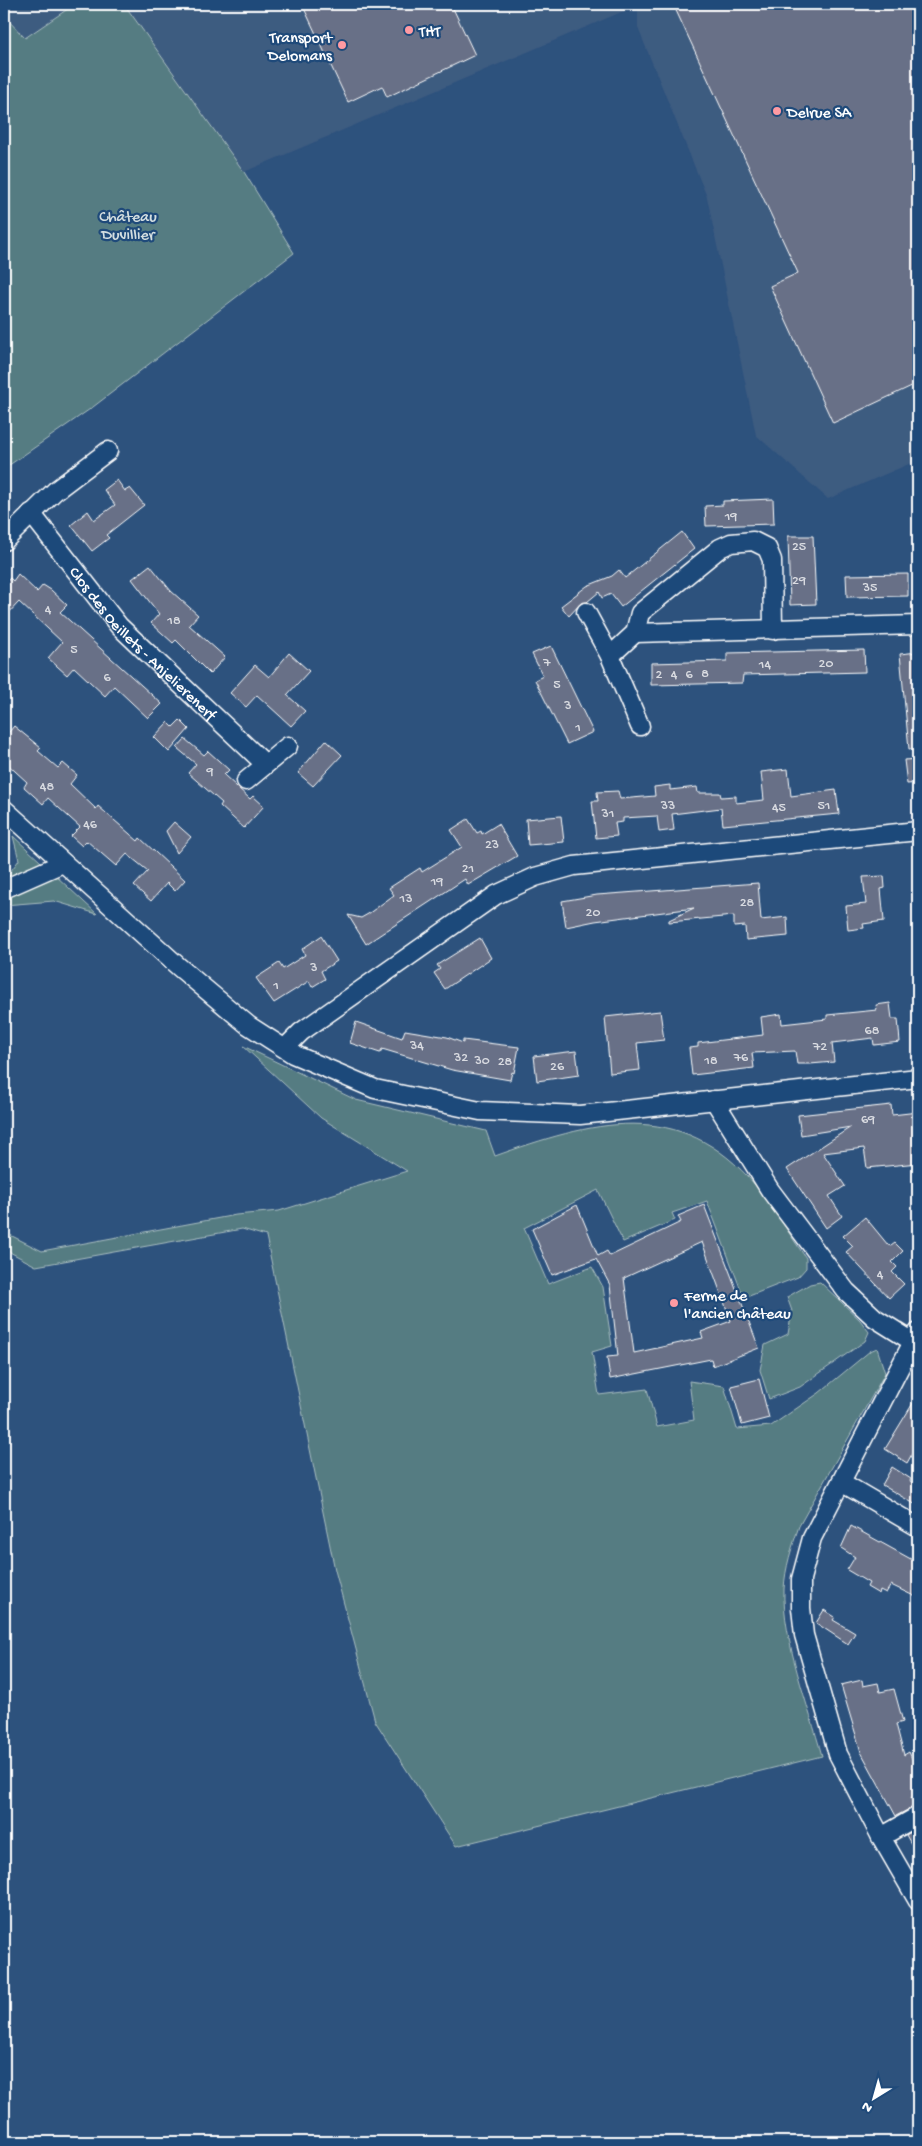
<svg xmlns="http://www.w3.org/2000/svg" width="922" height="2146" font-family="'Gochi Hand',sans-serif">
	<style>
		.built { fill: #3e5b80 }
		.green { fill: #547c82; stroke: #aabec0 }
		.building { fill: #677087; stroke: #fff; fill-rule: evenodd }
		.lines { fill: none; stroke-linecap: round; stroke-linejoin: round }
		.minor-casing { stroke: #fff; stroke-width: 21 }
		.minor { stroke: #1f4a7a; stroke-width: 18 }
		.poi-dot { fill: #ff9aa2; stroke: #1f4a7a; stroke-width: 2 }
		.labels { text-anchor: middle; stroke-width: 4.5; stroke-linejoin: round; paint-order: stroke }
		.number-label { font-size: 14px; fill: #d9dbe1 }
		.poi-label { font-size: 16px; fill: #fff; stroke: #1f4a7a; text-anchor: start }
		.park-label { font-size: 16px; fill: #d4dee0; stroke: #1f4a7a }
		.street-label { font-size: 16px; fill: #fff; stroke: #1f4a7a }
	</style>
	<rect width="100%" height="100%" fill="#2d527d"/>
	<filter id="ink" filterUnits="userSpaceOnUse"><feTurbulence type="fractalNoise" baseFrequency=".02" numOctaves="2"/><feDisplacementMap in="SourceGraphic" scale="10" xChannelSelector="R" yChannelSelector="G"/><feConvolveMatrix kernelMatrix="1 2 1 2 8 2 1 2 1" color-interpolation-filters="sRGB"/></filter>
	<g filter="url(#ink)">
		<g class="built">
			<polygon points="4,4 75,4 25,38 4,16"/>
			<polygon points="124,4 918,4 918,460 828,499 756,435 707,197 638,28 638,5 244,172"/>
		</g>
		<g class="green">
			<polygon points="75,4 124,4 244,172 294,253 93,407 5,468 4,16 25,38"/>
			<polygon points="13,836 97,914 54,901 4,905 4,880 19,860"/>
			<path d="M243 1046 356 1100 486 1131 495 1156C591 1122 680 1095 756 1186 774 1208 789 1234 806 1258V1268L798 1277 744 1298 707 1201 672 1213 675 1220 623 1242 598 1190 524 1228 548 1284 592 1267 603 1287 612 1346 592 1352 599 1395 647 1389 657 1427 694 1420 689 1381 724 1386 737 1429 771 1426 819 1393 870 1351 877 1348 885 1373 799 1526C792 1547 785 1568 784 1589 782 1639 809 1707 822 1756L456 1846 375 1721 335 1570 266 1236 242 1229 36 1266 4 1249V1232L42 1251 236 1215 279 1211 407 1171 321 1118Z"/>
			<polygon points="820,1282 860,1320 869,1332 865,1341 800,1387 769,1399 760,1370 765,1345 788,1334 792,1311 787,1297 810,1284"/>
		</g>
		<g class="building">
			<polygon points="302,4 451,4 475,55 387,97 382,86 348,102"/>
			<polygon points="673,4 918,4 918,383 833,423 770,286 798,273"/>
			<polygon points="117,480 125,491 130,488 144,505 106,535 109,538 92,551 71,525 88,511 94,520 115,505 104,490"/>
			<polygon points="773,499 774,524 706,526 705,506 723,505 723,501"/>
			<polygon points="682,532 694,549 621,607 611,594 602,598 599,592 587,602 581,603 569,616 561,606 587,586 612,576 619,570 625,578"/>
			<polygon points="788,536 813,536 816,604 790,605"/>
			<polygon points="150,565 171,591 198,615 189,625 225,657 210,674 176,640 173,643 151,623 159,614 132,579"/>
			<polygon points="18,574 37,592 43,585 51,590 67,605 60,612 162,704 148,718 114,686 105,696 74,667 67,675 48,658 62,642 19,602 4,618 4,585 10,578 13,581"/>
			<polygon points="908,574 908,596 847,597 846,575"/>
			<polygon points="551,646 593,732 567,744 535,680 543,676 532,654"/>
			<polygon points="864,650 865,672 743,675 742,683 651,685 651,663 727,661 727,653"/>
			<polygon points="918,652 918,748 909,749 900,654"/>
			<polygon points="289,653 309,671 287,695 305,711 291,726 257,695 246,707 230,693 255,665 269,677"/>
			<polygon points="180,720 189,729 169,752 154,737 168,722 173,727"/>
			<polygon points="14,726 41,748 38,751 58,768 63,763 77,775 70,784 96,809 98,806 138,841 140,838 185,880 175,891 167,883 151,901 134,886 148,871 127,854 116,866 87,841 82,846 71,836 80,827 48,798 43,804 24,787 27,782 4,761 4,738"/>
			<polygon points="185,739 204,755 208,751 229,770 224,775 250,799 253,796 264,806 244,828 220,806 222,803 188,773 196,764 177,748"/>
			<polygon points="326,740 342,755 313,786 298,773"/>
			<polygon points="918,759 918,783 907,784 904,760"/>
			<polygon points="788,769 791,796 836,790 839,814 723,825 721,808 672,814 674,830 659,832 657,816 623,818 623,822 615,823 617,836 596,838 592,801 598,801 597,792 618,791 620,799 655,796 654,787 670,785 670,790 697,787 698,793 720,793 721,797 736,796 736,803 764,800 761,772"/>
			<polygon points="561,816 564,842 528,845 526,819"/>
			<polygon points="468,819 477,833 481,831 482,834 498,824 517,856 468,885 465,879 366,944 348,915 361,918 368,914 394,895 389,888 420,868 422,872 462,847 451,830"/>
			<polygon points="174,822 191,837 177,853 166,831"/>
			<polygon points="884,876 885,888 881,889 884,921 863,924 864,928 848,930 846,906 866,904 863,877"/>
			<polygon points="758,883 761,920 787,917 788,936 746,940 745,926 734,927 734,916 669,922 669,920 694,908 595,921 566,927 562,901 597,895"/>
			<polygon points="321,936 337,961 321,971 325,979 312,987 309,981 274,1003 256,978 279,963 283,969 305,955 302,949"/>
			<polygon points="480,938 491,958 445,989 434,973 440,969 437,965"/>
			<polygon points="890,1003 892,1019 898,1019 900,1042 874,1045 873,1038 832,1043 834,1062 810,1064 797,1064 795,1051 752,1053 754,1068 692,1075 689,1048 698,1047 698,1043 763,1035 761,1017 781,1014 782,1024 827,1019 827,1015 877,1010 876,1005"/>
			<polygon points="660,1011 664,1040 637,1043 640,1070 610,1073 605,1017"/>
			<polygon points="356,1022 402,1038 405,1030 447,1037 463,1043 463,1040 519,1047 514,1073 512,1072 510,1080 452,1070 382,1049 380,1053 350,1043"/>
			<polygon points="576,1051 579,1075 537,1081 534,1056"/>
			<polygon points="891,1105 892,1115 918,1112 918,1163 867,1168 864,1148 823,1153 845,1186 829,1196 842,1216 826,1228 787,1169 851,1127 801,1135 798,1115"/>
			<path d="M577 1205 598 1256 607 1251 610 1256 681 1222 678 1216 704 1205 759 1348 713 1366 711 1359 610 1379 607 1357 618 1356 610 1285 596 1259 552 1275 532 1229ZM702 1242 731 1321 701 1332 703 1338 634 1353 624 1278Z"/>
			<polygon points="865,1217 888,1245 891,1246 895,1243 903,1251 892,1262 897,1267 892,1272 904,1284 889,1298 846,1252 853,1246 843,1236"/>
			<polygon points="759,1379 769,1418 742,1425 731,1386"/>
			<polygon points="918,1395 918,1443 907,1463 885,1449"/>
			<polygon points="892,1467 911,1479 910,1481 918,1487 918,1506 882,1485"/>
			<polygon points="851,1526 918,1563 918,1598 891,1585 886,1593 880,1590 879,1594 867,1587 869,1583 847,1570 855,1557 841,1548"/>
			<polygon points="824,1610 835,1617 833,1620 855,1633 848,1644 816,1623"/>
			<polygon points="862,1680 863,1686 878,1683 880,1692 894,1689 903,1722 896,1724 904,1755 909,1752 918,1771 918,1794 911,1798 915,1806 896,1816 861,1752 841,1685"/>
			<polygon points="918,1828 918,1856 906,1835"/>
		</g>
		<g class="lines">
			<g class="minor-casing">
				<g id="minor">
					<path id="s1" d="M31 513 119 626 265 764"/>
					<polyline points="4,541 55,491 108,451"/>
					<polyline points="586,612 610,656 640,726"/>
					<polyline points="635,633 918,625"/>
					<polyline points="610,656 635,633 640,613 720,548 731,543 753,541 767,548 772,560 773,630"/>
					<polyline points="246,781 288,746"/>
					<polyline points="4,809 179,967 248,1025 293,1054 375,1089 480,1111 580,1115 918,1078"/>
					<polyline points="4,889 63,863"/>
					<polyline points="285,1048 301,1032 496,895 535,877 574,866 918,831"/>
					<polyline points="714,1100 770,1190 846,1291 875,1318 918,1345"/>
					<polyline points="918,1332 812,1538 801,1579 801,1608 804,1635 838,1754 881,1837 918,1901"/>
					<polyline points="841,1482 918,1527"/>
					<polyline points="881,1837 918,1816"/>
				</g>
			</g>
			<use href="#minor" class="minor"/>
		</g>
	</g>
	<g class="poi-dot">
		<circle cx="409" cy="30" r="5"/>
		<circle cx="342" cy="45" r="5"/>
		<circle cx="777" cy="111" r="5"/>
		<circle cx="674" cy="1303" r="5"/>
	</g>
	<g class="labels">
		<g class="number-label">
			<text x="731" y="520">19</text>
			<text x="799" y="550">25</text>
			<text x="799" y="584">29</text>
			<text x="870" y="591">35</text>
			<text x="48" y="613">4</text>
			<text x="174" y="624">18</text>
			<text x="74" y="653">5</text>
			<text x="547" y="666">7</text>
			<text x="826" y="667">20</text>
			<text x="765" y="668">14</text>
			<text x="705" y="677">8</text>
			<text x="659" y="678">2</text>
			<text x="674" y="678">4</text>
			<text x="689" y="678">6</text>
			<text x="107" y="681">6</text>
			<text x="557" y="688">5</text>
			<text x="568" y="709">3</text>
			<text x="578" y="731">1</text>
			<text x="210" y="775">9</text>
			<text x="47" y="790">48</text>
			<text x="668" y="809">33</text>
			<text x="824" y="809">51</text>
			<text x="779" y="811">45</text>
			<text x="608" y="817">31</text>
			<text x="90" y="828">46</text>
			<text x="492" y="848">23</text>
			<text x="468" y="872">21</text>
			<text x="437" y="885">19</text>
			<text x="406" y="902">13</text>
			<text x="747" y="906">28</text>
			<text x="593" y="916">20</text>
			<text x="314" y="971">3</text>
			<text x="276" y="989">1</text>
			<text x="872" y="1034">68</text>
			<text x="417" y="1049">34</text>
			<text x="820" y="1050">72</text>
			<text x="461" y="1061">32</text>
			<text x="741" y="1061">76</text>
			<text x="482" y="1064">30</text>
			<text x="711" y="1064">18</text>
			<text x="505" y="1065">28</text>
			<text x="557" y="1070">26</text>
			<text x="868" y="1123">69</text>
			<text x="880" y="1278">4</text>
		</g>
		<g class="poi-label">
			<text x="419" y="36">THT</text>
			<text x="332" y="42" text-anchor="end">Transport<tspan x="332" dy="18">Delomans</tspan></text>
			<text x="787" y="117">Delrue SA</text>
			<text x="684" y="1300">Ferme de<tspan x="684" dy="18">l'ancien château</tspan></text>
		</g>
		<g class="park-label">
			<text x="128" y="221">Château<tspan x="128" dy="18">Duvillier</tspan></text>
		</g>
		<g class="street-label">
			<text dy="6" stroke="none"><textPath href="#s1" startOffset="172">Clos des Oeillets - Anjelierenerf</textPath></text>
		</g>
	</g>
	<rect width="922" height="2146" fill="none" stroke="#1f4a7a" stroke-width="20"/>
	<rect x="10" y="10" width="902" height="2126" fill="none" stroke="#fff" stroke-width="2" filter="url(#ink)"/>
	<g transform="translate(874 2098) rotate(217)" stroke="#1f4a7a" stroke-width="4" paint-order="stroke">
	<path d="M0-4L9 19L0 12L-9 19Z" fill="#ffffff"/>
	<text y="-8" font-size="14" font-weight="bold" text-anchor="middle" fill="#ffffff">N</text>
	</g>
</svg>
